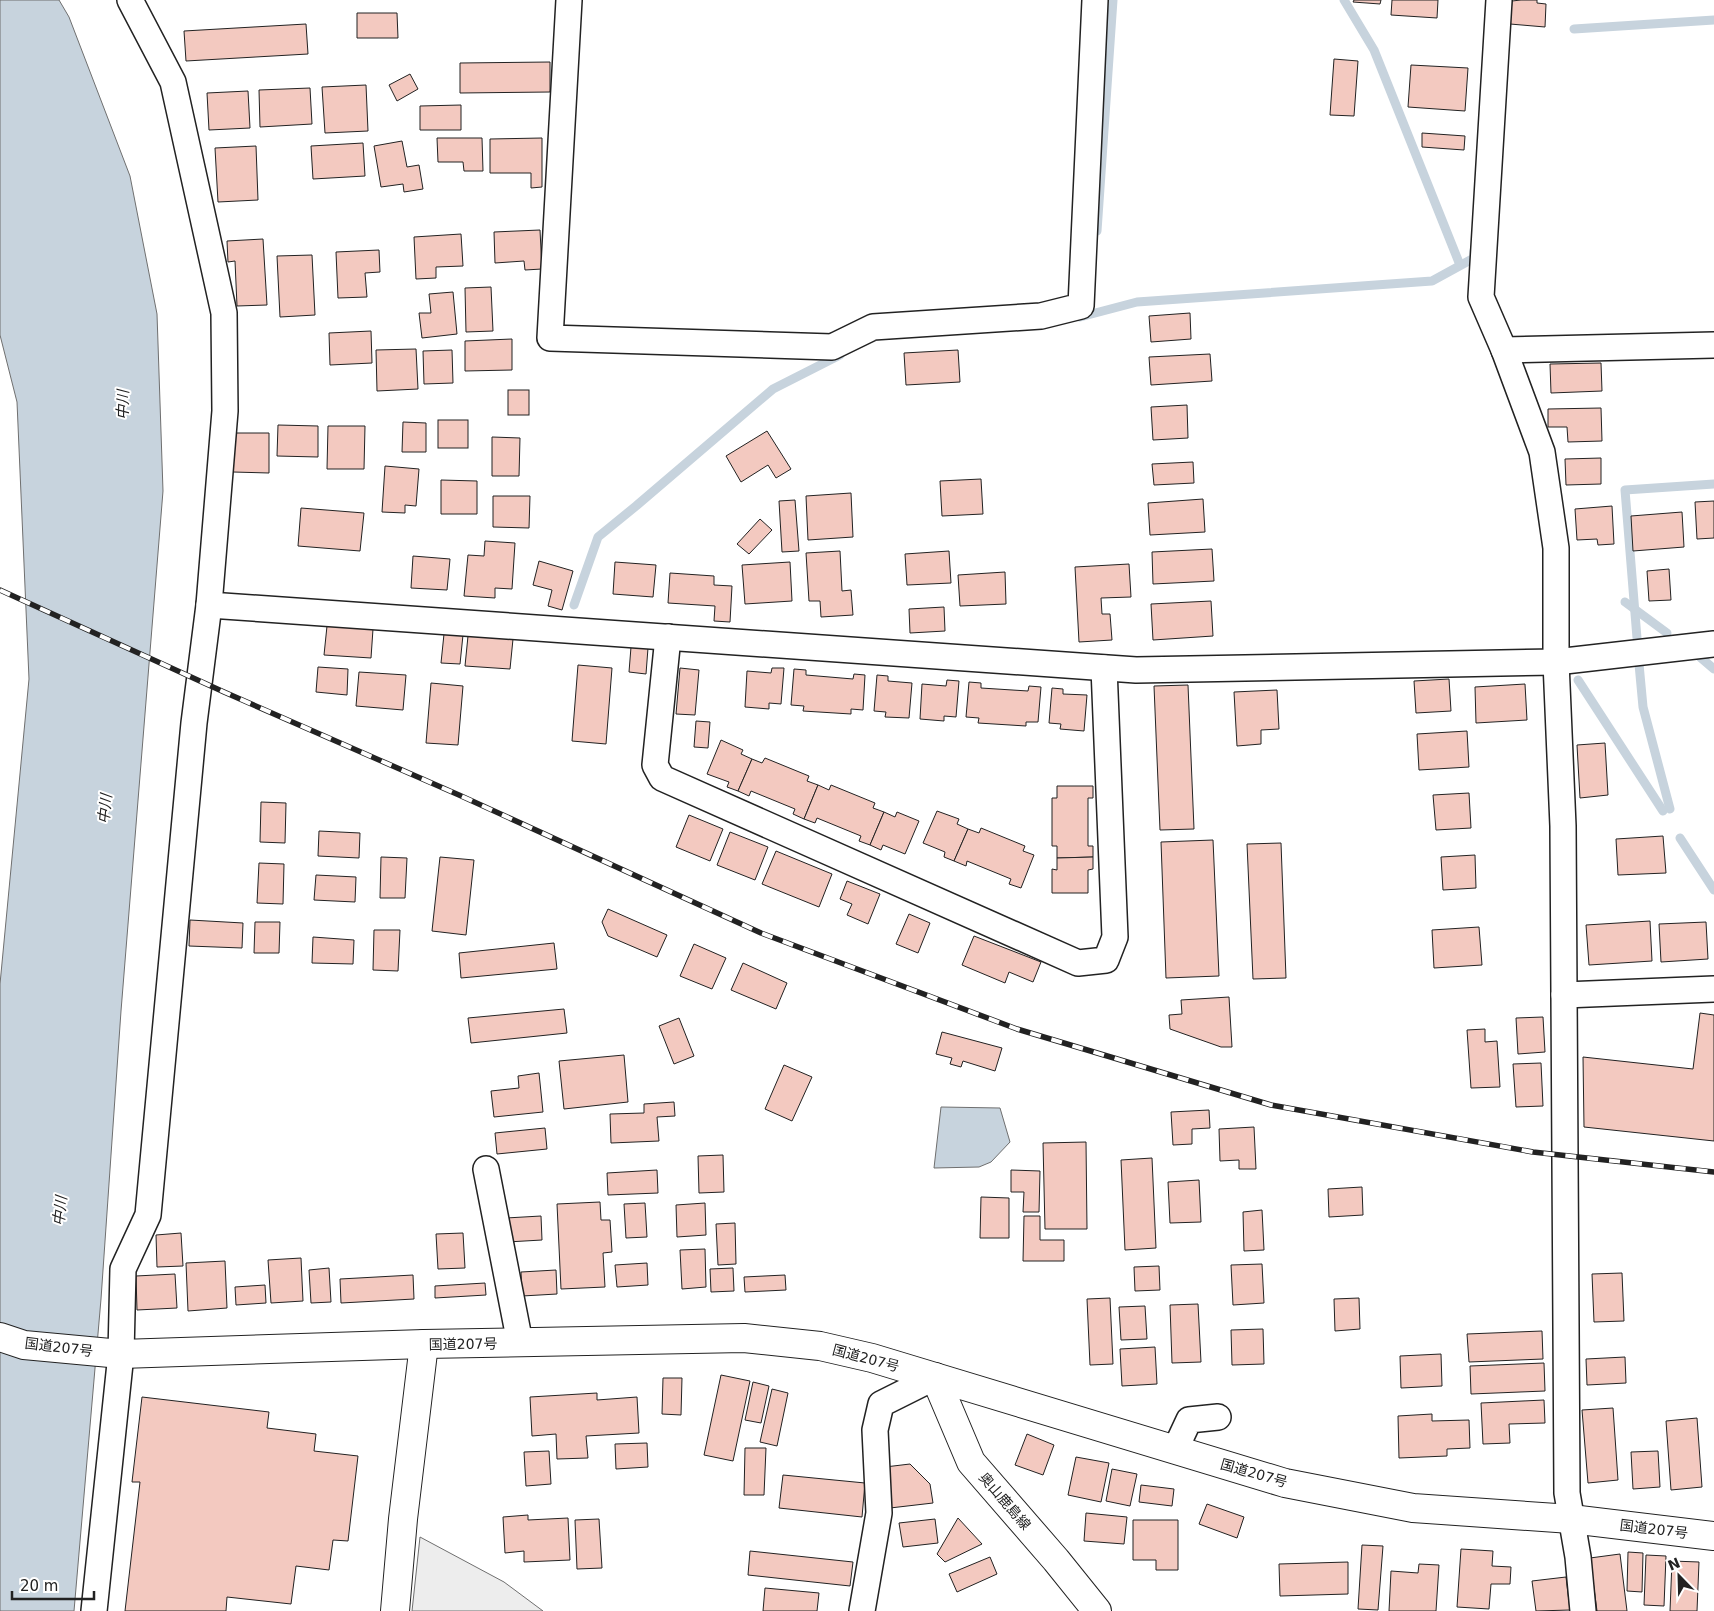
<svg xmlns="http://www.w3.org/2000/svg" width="1714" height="1611" font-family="'DejaVu Sans','Noto Sans JP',sans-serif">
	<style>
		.parking { fill: #ededed; stroke: #6f6f6f }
		.water { fill: #c7d3dd; stroke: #6f6f6f }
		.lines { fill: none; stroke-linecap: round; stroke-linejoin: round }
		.stream { stroke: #c7d3dd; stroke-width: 9 }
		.building { fill: #f3c9c0; stroke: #222 }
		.minor-casing { stroke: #222; stroke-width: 28 }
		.tertiary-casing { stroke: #222; stroke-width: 30 }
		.secondary-casing { stroke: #222; stroke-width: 30 }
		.trunk-casing { stroke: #222; stroke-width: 30 }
		.minor { stroke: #fff; stroke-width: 25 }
		.tertiary { stroke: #fff; stroke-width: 28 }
		.secondary { stroke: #fff; stroke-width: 28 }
		.trunk { stroke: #fff; stroke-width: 28 }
		.rail-casing { stroke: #222; stroke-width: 5.5 }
		.rail { stroke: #fff; stroke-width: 4; stroke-dasharray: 11; stroke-linecap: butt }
		.labels { text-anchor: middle; stroke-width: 4; stroke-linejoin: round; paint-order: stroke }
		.street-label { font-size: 14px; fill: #222; stroke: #fff }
		.water-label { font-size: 15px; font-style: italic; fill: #222; stroke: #fff }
	</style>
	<rect width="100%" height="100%" fill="#fff"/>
	<polygon class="parking" points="420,1537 504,1582 543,1611 412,1611"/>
	<g class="water">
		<polygon points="0,0 59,0 69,17 130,176 157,314 163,491 121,1011 101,1299 74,1611 0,1611 0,984 29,679 17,402 0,335"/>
		<polygon points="941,1107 1000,1108 1010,1142 991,1162 979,1167 934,1168"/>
	</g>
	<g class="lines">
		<g class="stream">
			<polyline points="1344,0 1374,50 1460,265"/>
			<polyline points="1574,29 1714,20"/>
			<polyline points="1097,231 1113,0"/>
			<polyline points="1080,317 1137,302 1432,281 1474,258 1474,251"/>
			<polyline points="1625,602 1667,633"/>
			<polyline points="574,605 598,537 636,506 773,389 840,355"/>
			<polyline points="1637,638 1625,490 1714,484"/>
			<polyline points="1700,657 1714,669"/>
			<polyline points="1639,664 1643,707 1670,809"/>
			<polyline points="1578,680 1663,811"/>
			<polyline points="1680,838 1714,890"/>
		</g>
	</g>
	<g class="building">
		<polygon points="1354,0 1381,0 1380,4 1353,2"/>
		<polygon points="1392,0 1438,0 1437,18 1391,15"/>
		<polygon points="1521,0 1537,0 1537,3 1546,4 1545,27 1510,24 1512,1"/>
		<polygon points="357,13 397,13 398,38 357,38"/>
		<polygon points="306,24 308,54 186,61 184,31"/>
		<polygon points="1334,59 1358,61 1354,116 1330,115"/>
		<polygon points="550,62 550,92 460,93 460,63"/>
		<polygon points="1411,65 1468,68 1465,111 1408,107"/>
		<polygon points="410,74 418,89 397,101 389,85"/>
		<polygon points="366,85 368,131 325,133 322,87"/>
		<polygon points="310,88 312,124 260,127 259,90"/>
		<polygon points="248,91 250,128 209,130 207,93"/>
		<polygon points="461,105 461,130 420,130 420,106"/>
		<polygon points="1422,133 1465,136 1464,150 1422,147"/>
		<polygon points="437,138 482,138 483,171 464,171 463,162 438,162"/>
		<polygon points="542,138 542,187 531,188 531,173 490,173 490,139"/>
		<polygon points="402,141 407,167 419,165 423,189 404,192 403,184 381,187 374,146"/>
		<polygon points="363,143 365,176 313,179 311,146"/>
		<polygon points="256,146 258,200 218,202 215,148"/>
		<polygon points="540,230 542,269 525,270 524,261 495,263 494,232"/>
		<polygon points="461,234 463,266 436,267 436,278 416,279 414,237"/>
		<polygon points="263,239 267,305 237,306 235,261 228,262 227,241"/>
		<polygon points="379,250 380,272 365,273 367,297 338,298 336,252"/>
		<polygon points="312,255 315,315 280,317 277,256"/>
		<polygon points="491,287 493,331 466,332 465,288"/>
		<polygon points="453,292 457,334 422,338 419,313 431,313 429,294"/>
		<polygon points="1190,313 1191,339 1151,342 1149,316"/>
		<polygon points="371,331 372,363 330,365 329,333"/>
		<polygon points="512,339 512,370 465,371 465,341"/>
		<polygon points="416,349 418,389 377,391 376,350"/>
		<polygon points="452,350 453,383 424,384 423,351"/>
		<polygon points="958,350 960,382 906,385 904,353"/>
		<polygon points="1210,354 1212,381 1151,385 1149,357"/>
		<polygon points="1601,363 1602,391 1551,393 1550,364"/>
		<rect x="508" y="390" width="21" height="25"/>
		<polygon points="1187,405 1188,438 1153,440 1151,407"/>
		<polygon points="1601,408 1602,441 1568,442 1567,427 1548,427 1548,409"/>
		<rect x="438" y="420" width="30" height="28"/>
		<polygon points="403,422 426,423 426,452 402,452"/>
		<polygon points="278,425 318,426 318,457 277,456"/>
		<polygon points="328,426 365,426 364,469 327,469"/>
		<polygon points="767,431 791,469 776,478 768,465 741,482 726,456"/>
		<polygon points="233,433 269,433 269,473 233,472"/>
		<polygon points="492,437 520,438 519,476 492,476"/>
		<polygon points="1601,458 1601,484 1566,485 1565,459"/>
		<polygon points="1193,462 1194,483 1154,485 1152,464"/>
		<polygon points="385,466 419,469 416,506 405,505 405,513 382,512"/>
		<polygon points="981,479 983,514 942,516 940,481"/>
		<polygon points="441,480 477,481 477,514 441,514"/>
		<polygon points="851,493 853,537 808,540 806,496"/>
		<polygon points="493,496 530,496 529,528 493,527"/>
		<polygon points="1203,499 1205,532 1150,535 1148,503"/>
		<polygon points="795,500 799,551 782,552 779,501"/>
		<polygon points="1714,501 1714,538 1697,539 1695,502"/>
		<polygon points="1612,506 1614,544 1598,545 1597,539 1577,540 1575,509"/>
		<polygon points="301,508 364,513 360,551 298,546"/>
		<polygon points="1682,512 1684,547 1633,551 1631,516"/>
		<polygon points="760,519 772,530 749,554 737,544"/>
		<polygon points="485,541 515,543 512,589 495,588 495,598 464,596 468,555 484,556"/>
		<polygon points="1212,549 1214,581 1153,584 1152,552"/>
		<polygon points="840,551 842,591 851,590 853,615 821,617 820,601 809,601 806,553"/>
		<polygon points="949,551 951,583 907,585 905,554"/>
		<polygon points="413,556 450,559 447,590 411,588"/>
		<polygon points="539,561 573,571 562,610 548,606 552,590 533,585"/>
		<polygon points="615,562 656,565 653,597 613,594"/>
		<polygon points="790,562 792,601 745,604 742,565"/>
		<polygon points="1129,564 1131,597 1101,598 1102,614 1110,614 1112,640 1079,642 1075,567"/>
		<polygon points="1669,569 1671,600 1649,601 1647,571"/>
		<polygon points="1005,572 1006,604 960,606 958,575"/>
		<polygon points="670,573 714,576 714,585 732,586 730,622 714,621 715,606 668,603"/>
		<polygon points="1211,601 1213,636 1153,640 1151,604"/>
		<polygon points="944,607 945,631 910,633 909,609"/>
		<polygon points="327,626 373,629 371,658 324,655"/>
		<polygon points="444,634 463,635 460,664 441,663"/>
		<polygon points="468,636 513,639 510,669 465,666"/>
		<polygon points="631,647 648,648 646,674 629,672"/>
		<polygon points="578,665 612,668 606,744 572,741"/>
		<polygon points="318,667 348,669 347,695 316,692"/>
		<polygon points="680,668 699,670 695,715 676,714"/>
		<polygon points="772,668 784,668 781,704 769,703 769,709 745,707 747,671 771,673"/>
		<polygon points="794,669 806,670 806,675 853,679 854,674 865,675 863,710 851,709 851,714 803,711 804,706 791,705"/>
		<polygon points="359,672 406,675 403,710 356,706"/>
		<polygon points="877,675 888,676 888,681 912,683 909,718 885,717 886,712 874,711"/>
		<polygon points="1449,679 1451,711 1416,713 1414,681"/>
		<polygon points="947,680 959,681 956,717 944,716 944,721 920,719 922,684 946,686"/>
		<polygon points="969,682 981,683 981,688 1028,691 1029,686 1041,687 1038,722 1026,722 1026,726 978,723 979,718 966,717"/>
		<polygon points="431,683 463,686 458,745 426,743"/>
		<polygon points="1525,684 1527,720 1476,723 1475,687"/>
		<polygon points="1188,685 1194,829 1160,830 1154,686"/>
		<polygon points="1052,688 1063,689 1063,694 1087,695 1084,731 1060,729 1061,724 1049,723"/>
		<polygon points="1277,690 1279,729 1261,730 1261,744 1237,746 1234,692"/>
		<polygon points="696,721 710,722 708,748 694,747"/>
		<polygon points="1467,731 1469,767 1419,770 1417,734"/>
		<polygon points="721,740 743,750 741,754 752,759 738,791 727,787 729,782 707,774"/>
		<polygon points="1605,743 1608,795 1580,798 1577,745"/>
		<polygon points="765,758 809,776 807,781 818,785 804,819 793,814 795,809 751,791 749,796 738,791 752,759 762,763"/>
		<polygon points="818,785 829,790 831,785 875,803 873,808 884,812 870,845 859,841 861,836 817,818 815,823 804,819"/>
		<polygon points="1057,786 1093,786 1093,798 1088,798 1088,846 1093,846 1093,857 1057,858 1057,846 1052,846 1052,798 1057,798"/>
		<polygon points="1469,793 1471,828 1436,830 1433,795"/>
		<polygon points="261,802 286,803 285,843 260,842"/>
		<polygon points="937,811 959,819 957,824 968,829 954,861 944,857 945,852 923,843"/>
		<polygon points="884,812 895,817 897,812 919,821 905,854 883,845 881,850 870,845"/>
		<polygon points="689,815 723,829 710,861 676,847"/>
		<polygon points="981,828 1025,846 1023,851 1034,855 1021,888 1009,884 1011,879 967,861 966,866 954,861 968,829 979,833"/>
		<polygon points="319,831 360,833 359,858 318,856"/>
		<polygon points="730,832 768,847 755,880 717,865"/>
		<polygon points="1663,836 1666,873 1618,875 1616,839"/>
		<polygon points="1213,840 1219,976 1166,978 1161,842"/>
		<polygon points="1281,843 1286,978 1253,979 1247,844"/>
		<polygon points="776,851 832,874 819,907 762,884"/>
		<polygon points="1475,855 1476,888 1443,890 1441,857"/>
		<polygon points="381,857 407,858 405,898 380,898"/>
		<polygon points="440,857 474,860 466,935 432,931"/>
		<polygon points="1093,857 1093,869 1088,870 1088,893 1052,893 1052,869 1057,870 1057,858"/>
		<polygon points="259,863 284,864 283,904 257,903"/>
		<polygon points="316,875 356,877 355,902 314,900"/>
		<polygon points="847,881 880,894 868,924 847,915 852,904 840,899"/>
		<polygon points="608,909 667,935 657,957 608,936 602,922"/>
		<polygon points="909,914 930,923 918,953 896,944"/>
		<polygon points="190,920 243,923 242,948 189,946"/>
		<polygon points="1650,921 1652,961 1589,965 1586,925"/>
		<polygon points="255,922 280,922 279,953 254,953"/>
		<polygon points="1706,922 1708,959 1661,962 1659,924"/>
		<polygon points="1479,927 1482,965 1434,968 1432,930"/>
		<polygon points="374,930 400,930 398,971 373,970"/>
		<polygon points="974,936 1041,962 1033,982 1009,972 1005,983 962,965"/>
		<polygon points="313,937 354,940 353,964 312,963"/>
		<polygon points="554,943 557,969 461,978 459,953"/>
		<polygon points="694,944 726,958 712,989 680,976"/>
		<polygon points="743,963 787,983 776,1009 731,990"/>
		<polygon points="1229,997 1232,1047 1221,1047 1170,1029 1169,1015 1182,1014 1181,1000"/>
		<polygon points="564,1009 567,1033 471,1043 468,1018"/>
		<polygon points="1700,1013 1714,1015 1714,1141 1584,1127 1583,1057 1693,1069"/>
		<polygon points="1543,1017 1545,1052 1518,1054 1516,1018"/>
		<polygon points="679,1018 694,1056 674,1064 659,1026"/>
		<polygon points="1485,1029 1485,1042 1497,1041 1500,1087 1471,1088 1467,1030"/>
		<polygon points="942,1032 1002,1048 995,1071 963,1061 961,1067 950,1064 952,1058 936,1054"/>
		<polygon points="624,1055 628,1102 564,1109 559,1061"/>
		<polygon points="1541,1063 1543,1106 1516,1107 1513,1064"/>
		<polygon points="784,1065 812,1077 792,1121 765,1109"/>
		<polygon points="539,1073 543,1112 494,1117 491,1091 519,1088 518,1076"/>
		<polygon points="674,1102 675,1116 657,1117 659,1141 611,1143 610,1114 644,1113 644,1104"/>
		<polygon points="1209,1110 1210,1128 1192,1129 1192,1144 1173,1145 1171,1112"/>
		<polygon points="1254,1127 1256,1169 1239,1169 1239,1160 1220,1161 1219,1129"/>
		<polygon points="545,1128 547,1149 497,1154 495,1133"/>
		<polygon points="1086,1142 1087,1229 1045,1229 1043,1143"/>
		<polygon points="723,1155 724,1192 699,1193 698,1156"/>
		<polygon points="1152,1158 1156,1248 1125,1250 1121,1160"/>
		<polygon points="657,1170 658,1193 608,1195 607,1173"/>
		<polygon points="1011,1170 1040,1171 1039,1212 1023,1212 1024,1192 1011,1192"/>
		<polygon points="1199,1180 1201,1222 1170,1223 1168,1182"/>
		<polygon points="1362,1187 1363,1215 1329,1217 1328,1189"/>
		<polygon points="981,1197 1009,1198 1009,1238 980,1238"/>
		<polygon points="600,1202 601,1220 610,1220 612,1252 603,1253 605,1287 561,1289 557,1204"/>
		<polygon points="645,1203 647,1237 626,1238 624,1204"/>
		<polygon points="705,1203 706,1235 677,1237 676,1205"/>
		<polygon points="1262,1210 1264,1250 1244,1251 1243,1212"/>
		<polygon points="541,1216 542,1240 507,1242 506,1218"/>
		<polygon points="1024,1216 1040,1216 1040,1240 1064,1240 1064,1261 1023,1261"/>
		<polygon points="735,1223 736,1264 718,1265 716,1224"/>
		<polygon points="181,1233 183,1266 157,1267 156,1235"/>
		<polygon points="463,1233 465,1268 438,1269 436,1234"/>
		<polygon points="705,1249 706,1287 682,1289 680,1250"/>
		<polygon points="301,1258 303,1301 271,1303 268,1260"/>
		<polygon points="225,1261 227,1308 188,1311 186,1263"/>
		<polygon points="647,1263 648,1285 617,1287 615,1265"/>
		<polygon points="1262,1264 1264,1303 1233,1305 1231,1265"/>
		<polygon points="1159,1266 1160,1290 1135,1291 1134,1267"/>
		<polygon points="329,1268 331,1302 311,1303 309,1270"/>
		<polygon points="733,1268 734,1291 711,1292 710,1269"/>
		<polygon points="556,1270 557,1294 522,1296 521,1272"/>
		<polygon points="1622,1273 1624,1321 1594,1322 1592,1274"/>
		<polygon points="175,1274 177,1308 137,1310 136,1276"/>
		<polygon points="413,1275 414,1299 341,1303 340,1279"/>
		<polygon points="785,1275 786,1290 745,1292 744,1277"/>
		<polygon points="485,1283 486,1295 435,1298 435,1286"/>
		<polygon points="265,1285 266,1303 236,1305 235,1287"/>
		<polygon points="1110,1298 1113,1364 1090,1365 1087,1299"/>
		<polygon points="1359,1298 1360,1329 1335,1331 1334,1299"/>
		<polygon points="1198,1304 1201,1362 1172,1363 1170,1305"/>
		<polygon points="1145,1306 1147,1339 1121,1340 1119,1307"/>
		<polygon points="1263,1329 1264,1364 1232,1365 1231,1330"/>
		<polygon points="1542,1331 1543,1359 1469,1362 1467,1334"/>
		<polygon points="1155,1347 1157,1384 1122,1386 1120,1349"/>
		<polygon points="1441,1354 1442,1386 1401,1388 1400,1356"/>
		<polygon points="1625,1357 1626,1383 1587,1385 1586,1359"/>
		<polygon points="1544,1363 1545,1391 1471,1394 1470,1366"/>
		<polygon points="721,1375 750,1381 733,1461 704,1455"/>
		<polygon points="663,1378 682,1378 681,1415 662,1414"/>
		<polygon points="753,1382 769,1386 761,1423 745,1420"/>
		<polygon points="772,1389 788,1393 777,1446 760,1442"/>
		<polygon points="597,1393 597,1400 637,1397 639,1433 586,1436 588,1458 557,1459 556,1434 532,1436 530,1397"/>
		<polygon points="142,1397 269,1412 267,1428 316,1434 314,1451 358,1456 348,1541 333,1540 329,1570 296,1566 291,1604 227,1597 226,1611 125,1611 140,1482 132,1482"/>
		<polygon points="1544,1400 1545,1423 1509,1424 1510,1443 1483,1444 1481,1403"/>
		<polygon points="1613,1408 1618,1480 1588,1483 1582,1410"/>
		<polygon points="1432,1414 1432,1421 1469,1420 1470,1448 1447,1449 1447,1456 1399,1458 1398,1416"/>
		<polygon points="1697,1418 1702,1487 1671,1490 1666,1421"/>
		<polygon points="1027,1434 1054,1445 1043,1475 1015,1465"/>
		<polygon points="647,1443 648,1467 616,1469 615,1444"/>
		<polygon points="745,1448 766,1448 764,1495 744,1495"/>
		<polygon points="549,1451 551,1484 526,1486 524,1452"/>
		<polygon points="1658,1451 1660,1487 1633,1489 1631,1452"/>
		<polygon points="1076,1457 1109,1463 1101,1502 1068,1495"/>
		<polygon points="910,1464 930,1484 933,1503 890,1508 885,1467"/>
		<polygon points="1112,1469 1137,1474 1130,1506 1106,1501"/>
		<polygon points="783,1475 865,1483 862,1517 779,1508"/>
		<polygon points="1141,1485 1174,1489 1172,1506 1139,1502"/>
		<polygon points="1207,1504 1244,1517 1237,1538 1199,1524"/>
		<polygon points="1086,1513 1127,1517 1124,1544 1084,1541"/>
		<polygon points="528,1515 528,1520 568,1518 570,1560 524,1562 524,1551 505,1553 503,1517"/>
		<polygon points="958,1518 982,1544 945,1562 937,1554"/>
		<polygon points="599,1519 602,1568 577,1569 575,1520"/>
		<polygon points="935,1519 938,1543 903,1547 899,1523"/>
		<polygon points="1133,1520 1178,1520 1178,1570 1156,1570 1156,1560 1133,1560"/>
		<polygon points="1362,1545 1383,1546 1378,1610 1358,1609"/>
		<polygon points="1461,1549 1493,1551 1492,1566 1511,1567 1510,1584 1491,1584 1489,1609 1457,1607"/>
		<polygon points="750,1551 853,1562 850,1586 748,1575"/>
		<polygon points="1628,1552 1643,1553 1642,1592 1627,1591"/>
		<polygon points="1620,1554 1627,1611 1597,1611 1590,1558"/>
		<polygon points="1646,1555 1666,1556 1664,1606 1644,1605"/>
		<polygon points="990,1557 997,1574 957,1592 949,1574"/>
		<polygon points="1672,1561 1699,1562 1697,1611 1670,1611"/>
		<polygon points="1348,1562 1348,1594 1280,1596 1279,1564"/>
		<polygon points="1419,1564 1439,1565 1436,1611 1389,1611 1391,1571 1418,1573"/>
		<polygon points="1566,1577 1570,1610 1536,1611 1532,1581"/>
		<polygon points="765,1588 819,1593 817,1611 763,1611"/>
	</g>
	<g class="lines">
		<g class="minor-casing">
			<g id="minor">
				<polyline points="130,0 173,82 224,313 225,411 209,605 1136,670 1556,662 1714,644"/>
				<polyline points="569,0 550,338 832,347 873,327 1041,316 1081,306 1095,0"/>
				<polyline points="1499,0 1481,297 1504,350 1542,452 1556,548 1556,662 1563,826 1567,1493 1578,1557 1583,1611"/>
				<polyline points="1504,350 1714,345"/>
				<polyline points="668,637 655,765 662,778 1078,963 1106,960 1115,937 1104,668"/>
				<polyline points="1564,995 1714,989"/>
				<polyline points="486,1169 520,1343"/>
				<polyline points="1175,1450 1189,1420 1218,1417"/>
				<polyline points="94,1611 121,1354 123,1269 148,1215 194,723 209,605"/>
				<polyline points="862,1611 879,1513 875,1430 881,1404 935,1377"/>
			</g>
		</g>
		<g class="tertiary-casing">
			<polyline id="tertiary" points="395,1611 403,1519 424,1344"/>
		</g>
		<g class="secondary-casing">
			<polyline id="secondary" points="935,1377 971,1462 1056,1560 1097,1611"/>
		</g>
		<g class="trunk-casing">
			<polyline id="trunk" points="0,1337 24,1345 121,1354 424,1344 744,1338 820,1346 872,1358 1285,1483 1413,1508 1571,1519 1714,1536"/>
		</g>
		<use href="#minor" class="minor"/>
		<use href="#tertiary" class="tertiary"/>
		<use href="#secondary" class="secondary"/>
		<use href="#trunk" class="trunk"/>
		<g class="rail-casing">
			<polyline id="rail" points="0,590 224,692 459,795 761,933 1017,1029 1271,1105 1533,1152 1714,1172"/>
		</g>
		<use href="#rail" class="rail"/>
	</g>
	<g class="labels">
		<g class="street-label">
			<text transform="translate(463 1344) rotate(-1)" y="5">国道207号</text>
			<text transform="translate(59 1347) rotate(7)" y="5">国道207号</text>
			<text transform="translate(866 1358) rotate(15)" y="5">国道207号</text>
			<text transform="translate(1254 1473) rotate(16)" y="5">国道207号</text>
			<text transform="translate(1005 1501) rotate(49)" y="5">奥山鹿島線</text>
			<text transform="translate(1654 1529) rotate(7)" y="5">国道207号</text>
		</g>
		<g class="water-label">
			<text transform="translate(123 405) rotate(-89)" y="5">中川</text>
			<text transform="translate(105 809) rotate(-84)" y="5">中川</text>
			<text transform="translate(60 1211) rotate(-84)" y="5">中川</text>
		</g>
	</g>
	<g transform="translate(1679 1576) rotate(337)" stroke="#ffffff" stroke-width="4" paint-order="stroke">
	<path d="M0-4L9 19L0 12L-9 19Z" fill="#222222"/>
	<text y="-8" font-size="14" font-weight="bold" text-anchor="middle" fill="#222222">N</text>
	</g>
	<path d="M12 1591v8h82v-8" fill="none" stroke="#222222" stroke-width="2.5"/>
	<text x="20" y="1591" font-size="15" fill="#222222" stroke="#ffffff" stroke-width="4" paint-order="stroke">20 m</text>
</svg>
